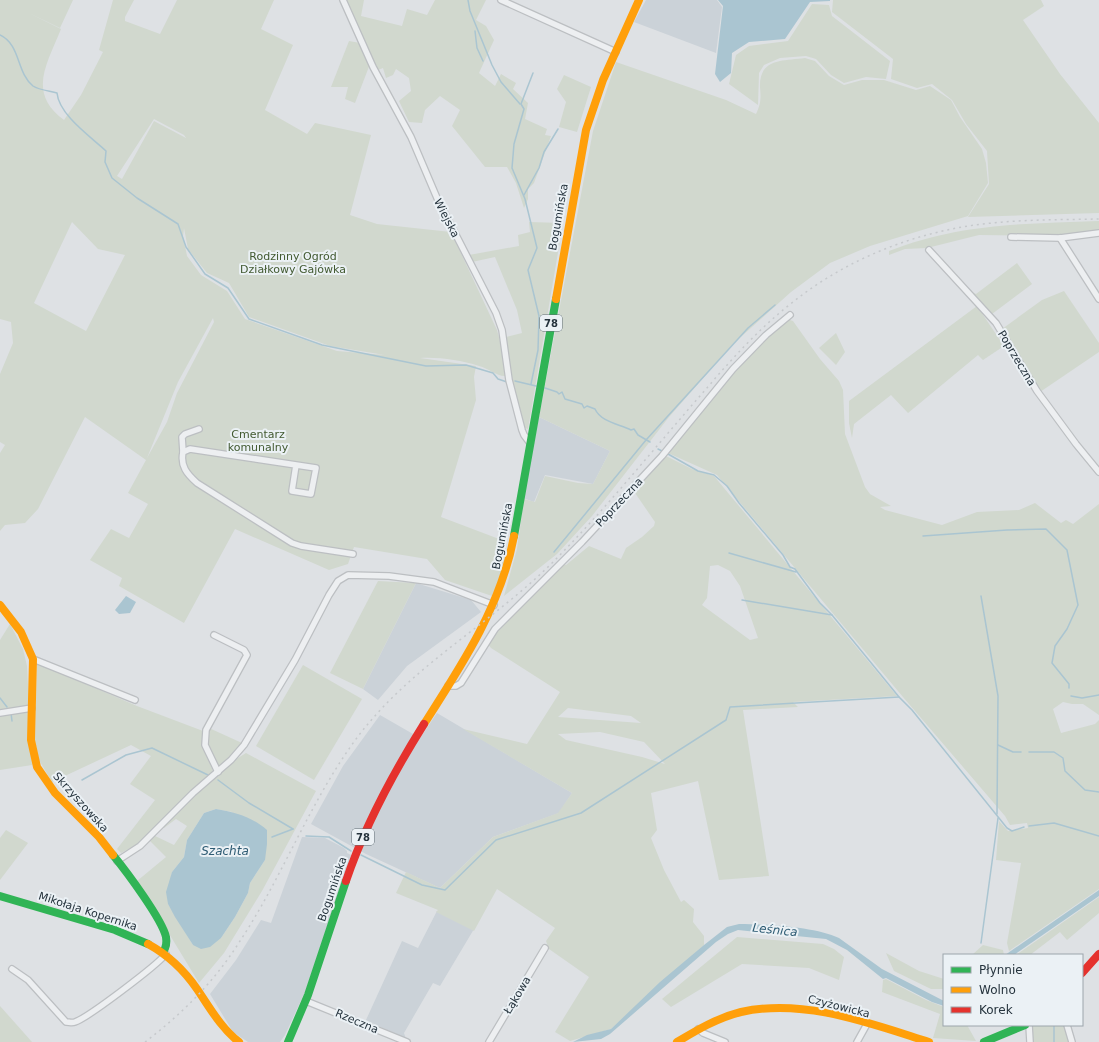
<svg xmlns="http://www.w3.org/2000/svg" width="1099" height="1042" font-family="'DejaVu Sans',sans-serif">
	<style>
		.built { fill: #cbd2d8 }
		.green { fill: #d1d8ce; fill-rule: evenodd }
		.water { fill: #aac5d1 }
		.lines { fill: none; stroke-linecap: round; stroke-linejoin: round }
		.stream { stroke: #aac5d1; stroke-width: 1.5 }
		.street-casing { stroke: #bcbfc2; stroke-width: 8 }
		.street { stroke: #edeff1; stroke-width: 5.5 }
		.fast { stroke: #30b455; stroke-width: 8 }
		.slow { stroke: #ff9f0a; stroke-width: 8 }
		.jam { stroke: #e5322d; stroke-width: 8 }
		.rail { stroke: #c6c9cc; stroke-width: 1.5; stroke-dasharray: 2 4; stroke-linecap: butt }
		.labels { text-anchor: middle; stroke-width: 4; stroke-linejoin: round; paint-order: stroke }
		.shield { fill: #ebf1f5; stroke: #606c74; stroke-width: 1 }
		.shield-label { font-size: 10px; font-weight: bold; fill: #25333d }
		.street-label { font-size: 11px; fill: #25333d; stroke: #ebf1f5 }
		.park-label { font-size: 11px; fill: #425a31; stroke: #ebf1f5 }
		.water-label { font-size: 12px; font-style: italic; fill: #2d5b73; stroke: #ebf1f5 }
	</style>
	<rect width="100%" height="100%" fill="#dee1e4"/>
	<g class="built">
		<polygon points="646,0 717,0 722,7 716,53 634,22"/>
		<polygon points="539,417 610,451 593,484 545,475 534,502 523,498"/>
		<polygon points="416,583 471,600 481,612 407,666 378,700 363,689"/>
		<polygon points="437,713 572,793 559,813 493,837 440,888 366,854 311,824 343,766 380,715 420,738"/>
		<polygon points="302,837 325,838 344,848 347,851 347,853 351,855 305,992 285,1035 280,1042 248,1042 233,1032 210,994 236,960 261,920 271,923"/>
		<polygon points="437,911 474,929 440,986 433,983 404,1033 406,1039 366,1020 402,941 418,948"/>
	</g>
	<g class="green">
		<path d="M0 0H28L29 10 28 0H73L60 28 29 13 61 29C47 64 27 93 64 120L81 95 103 52 99 50 113 0H134L125 17V21L160 34 177 0H274L261 29 293 45 265 110 307 134 315 123 371 135 350 215 377 224 451 232 497 330 503 352 505 376C496 376 488 368 479 366 460 360 440 357 420 358L476 366 474 377 476 400 441 517 507 542 502 573 492 596 445 580 427 559 354 547 348 564 329 570 235 529 184 623 119 586 122 578 90 560 111 529 129 538 148 504 128 493 146 460 85 417 38 509 25 523 5 525 0 531V453L5 445 0 442V374L13 343 11 322 0 319ZM154 119 184 135 186 138 154 121 122 179 117 176ZM72 222 98 249 125 255 86 331 34 303ZM184 228 188 249 207 273 229 283 249 317 330 346 385 355 337 351 245 319 227 291 201 275 187 256 183 236ZM213 318 214 322 177 393 167 422 147 458 178 382Z"/>
		<polygon points="346,0 364,0 361,16 402,26 407,9 427,15 435,0 486,0 476,20 486,26 494,40 479,73 495,86 501,74 516,83 513,89 528,103 525,119 547,129 545,135 551,136 534,183 528,189 528,199 524,208 516,183 507,167 485,167 452,126 460,110 440,96 425,110 422,123 409,122 399,101 411,91 409,78 396,69 393,75 386,78 383,68 378,70"/>
		<polygon points="833,0 1041,0 1044,6 1023,20 1060,74 1099,123 1099,213 968,217 989,184 987,151 966,124 952,100 932,84 917,88 891,79 893,59 832,12"/>
		<polygon points="812,4 829,5 832,16 890,61 886,79 866,77 844,83 831,75 816,59 806,56 780,58 764,65 759,73 758,105 729,84 736,55 749,46 788,41"/>
		<polygon points="349,41 360,43 370,64 355,103 345,99 348,87 331,87"/>
		<path d="M805 58 815 61 829 76 844 85 862 80H884L916 90 930 86 951 100 960 117 982 149 986 163 988 183 968 216 870 246 830 263 791 292 734 343 669 417 592 516 557 554 504 596 517 549 524 499 535 502 545 476 578 483 593 484 610 451 539 417 593 131 616 62 726 100 756 114C761 104 761 98 760 87 759 58 783 61 805 58Z"/>
		<polygon points="564,75 591,87 577,132 559,127 566,102 557,89"/>
		<path d="M1099 221V230L1060 236 979 235 927 248 905 249 889 255V251C961 223 1023 224 1099 221Z"/>
		<path d="M529 222 563 223 528 429 525 428C513 399 511 368 506 337L522 333 517 310 495 257 472 262 469 255 519 246 518 235 530 232Z"/>
		<polygon points="1017,263 1032,284 992,314 970,291 976,294"/>
		<polygon points="1064,291 1099,343 1099,352 1040,392 1002,329 1042,300"/>
		<polygon points="977,306 1004,346 983,360 978,355 908,413 891,395 854,424 852,438 849,423 849,401"/>
		<path d="M787 319 793 321 820 359 839 381 843 390 845 434 865 487 870 494 891 506 880 507 885 510 942 525 977 512 1019 510 1035 503 1061 523 1066 520 1073 524 1099 504V715L1083 704H1072L1063 702 1053 709 1061 733 1095 724 1099 720V889L1009 951 1007 943 1021 863 996 860 999 821 1008 831 1028 828 1027 823 1010 825 1005 816 903 697 717 475 668 453C706 406 742 358 787 319Z"/>
		<polygon points="836,333 845,352 836,365 819,348"/>
		<path d="M666 456 692 469 714 476 897 696 793 702 798 707 743 710 769 876 719 880 698 781 651 793 657 830 651 838 664 870 681 902 684 900 694 909 693 922 704 936V945L611 1029 570 1041 555 1032 589 977 549 949 546 941 555 928 497 889 474 931 436 912 438 910 396 893 406 872 440 888 493 837 558 813 572 793 463 729 527 744 560 692 491 648 487 643 526 600 563 564 566 565 589 546 621 559 626 548 642 537 654 526 655 522 633 490ZM718 565 730 571 740 586 758 638 750 640 702 605 707 598 710 566ZM568 708 631 716 641 723 558 717ZM600 732 644 742 665 764 642 757 566 740 558 734Z"/>
		<polygon points="378,581 416,583 363,689 330,673"/>
		<polygon points="10,624 23,649 27,666 32,765 0,770 0,640"/>
		<polygon points="37,665 44,666 137,706 203,731 202,745 213,771 138,844 121,853 117,849 155,800 130,784 151,756 131,745 52,782 39,760 35,741"/>
		<polygon points="303,665 362,699 314,780 256,746"/>
		<polygon points="209,728 242,743 230,758 219,768 206,744"/>
		<path d="M246 753 316 791 262 891 224 953 199 983 137 881 166 857 149 840 153 835 174 845 187 826 176 819 164 828 162 826C188 801 214 772 246 753ZM216 809 232 812 265 860 250 883 248 893 235 917 221 938 193 945 168 904 172 872 184 857 187 840 204 813Z"/>
		<polygon points="6,830 28,843 0,880 0,838"/>
		<polygon points="1099,897 1099,913 1067,940 1060,932 1030,955 1016,955"/>
		<polygon points="737,937 823,944 834,949 844,957 839,980 809,968 742,964 671,1007 662,999"/>
		<polygon points="983,945 1003,950 1004,955 972,955"/>
		<polygon points="886,953 919,971 944,979 944,989 931,989 894,971"/>
		<polygon points="886,979 926,1000 944,1007 944,1025 967,1025 976,1041 933,1038 940,1014 882,992 883,980"/>
		<polygon points="0,1006 32,1042 0,1042"/>
		<polygon points="1032,1025 1064,1025 1069,1042 1033,1042"/>
	</g>
	<g class="water">
		<polygon points="718,0 830,0 830,1 810,2 785,39 749,42 732,53 731,73 720,82 715,74 723,6"/>
		<polygon points="126,596 136,602 130,613 119,614 115,610"/>
		<path d="M216 809C235 812 252 817 267 830V844L265 860 250 883 248 893 235 917 221 938 210 947 201 949 193 945 175 917 168 904 166 892 172 872 184 857 187 840 204 813Z"/>
		<polygon points="1099,890 1099,896 1014,955 1005,955"/>
		<path d="M739 924C766 924 815 927 839 938L882 969 944 1001V1006L932 1002 886 978 883 979 847 950 826 939 738 930 728 934 716 942 610 1034 601 1039 573 1042 587 1035 611 1029 660 982 704 945 727 927Z"/>
	</g>
	<g class="lines">
		<g class="stream">
			<polyline points="468,0 470,11 492,65 501,82 520,104"/>
			<polyline points="475,31 477,48 483,61"/>
			<path d="M0 35C21 45 16 72 33 86 39 90 50 91 57 93 59 115 91 137 106 151L105 162 112 178 137 198 178 224 186 247 205 274 228 288 249 319 322 345 426 366 466 365 493 373 498 379 507 382"/>
			<polyline points="524,195 539,168 544,152 558,129"/>
			<polyline points="515,381 536,386"/>
			<polyline points="531,384 538,350 539,316 528,270 537,248 525,199 512,168 514,144 524,109 521,104 533,73"/>
			<path d="M545 388 557 392 559 394 562 392 565 399 582 404 584 408 587 406 595 409C601 422 619 424 631 430L634 429 638 435 650 442"/>
			<polyline points="658,449 662,451"/>
			<polyline points="668,454 698,471 714,475 727,486 739,503 783,555 790,567 795,569 820,603 832,615 899,697 912,710 1007,828 1012,831 1024,827"/>
			<polyline points="923,536 1007,530 1046,529 1067,550 1078,605 1067,629 1055,646 1052,663 1069,684 1069,688"/>
			<polyline points="554,552 646,440 748,328 775,305"/>
			<polyline points="729,553 796,572"/>
			<polyline points="981,596 998,696 997,814"/>
			<polyline points="742,600 832,615"/>
			<polyline points="1071,696 1082,698 1099,695"/>
			<polyline points="0,698 7,707"/>
			<polyline points="11,713 12,721"/>
			<polyline points="998,745 1013,752 1021,752"/>
			<polyline points="1029,752 1054,752 1063,758 1065,771 1085,790 1099,792"/>
			<polyline points="82,780 126,755 152,748 208,775"/>
			<polyline points="218,780 249,803 293,829"/>
			<polyline points="1029,826 1054,823 1099,836"/>
			<polyline points="306,836 329,837 351,851"/>
			<polyline points="272,837 293,829"/>
			<polyline points="361,855 422,885 445,890 496,840 581,813 726,720 730,707 899,697"/>
			<polyline points="981,943 998,818"/>
			<polyline points="1054,1025 1054,1042"/>
		</g>
		<g class="street-casing">
			<g id="street">
				<polyline points="343,0 373,67 411,137 437,198 496,313 502,330 509,380 522,430 524,435 530,443"/>
				<polyline points="501,0 616,52"/>
				<polyline points="1011,237 1060,238 1099,233"/>
				<polyline points="1060,238 1099,299"/>
				<polyline points="929,250 996,323 1037,391 1076,444 1099,472"/>
				<polyline points="183,452 182,437 185,434 199,429"/>
				<path d="M296 465 292 491 311 494 316 468 190 449 183 452C180 466 187 474 197 483L292 543 301 546 353 554"/>
				<polyline points="214,635 244,650 247,655 206,730 205,745 218,772"/>
				<polyline points="33,659 135,700"/>
				<polyline points="448,686 456,686 461,683 495,629 582,542 662,456 733,369 766,335 790,315"/>
				<polyline points="0,713 32,708"/>
				<polyline points="117,861 140,846 193,793 231,760 244,745 295,660 329,595 338,581 348,575 389,576 434,582 494,605"/>
				<path d="M12 969 28 980 66 1022C69 1022 72 1023 75 1022 89 1017 156 966 166 954"/>
				<polyline points="306,1001 407,1042"/>
				<polyline points="1029,1025 1030,1042"/>
				<polyline points="1067,1025 1072,1042"/>
				<polyline points="698,1029 703,1033 725,1042"/>
				<polyline points="489,1042 545,948"/>
				<polyline points="857,1042 867,1024"/>
			</g>
		</g>
		<use href="#street" class="street"/>
		<g class="fast">
			<polyline points="514,536 556,299"/>
			<path d="M113 855C126 871 162 919 166 937 167 943 166 948 163 952"/>
			<polyline points="0,896 115,930 148,944"/>
			<polyline points="288,1042 308,995 346,881"/>
			<polyline points="984,1042 1025,1025"/>
		</g>
		<g class="slow">
			<polyline points="556,299 586,130 603,80 639,0"/>
			<polyline points="0,605 21,632 33,659 31,740 37,767 55,793 99,837 113,855"/>
			<path d="M424 724C462 665 501 606 514 536"/>
			<path d="M148 944C168 955 184 970 197 989 210 1008 221 1028 239 1042"/>
			<path d="M677 1042C697 1030 717 1018 741 1012 804 998 869 1023 929 1042"/>
		</g>
		<g class="jam">
			<path d="M346 881C365 825 392 775 424 724"/>
			<polyline points="1082,973 1099,954"/>
		</g>
		<path class="rail" d="M145 1042C182 1014 215 981 240 941 281 879 308 807 351 746 404 670 486 628 551 564 604 511 651 452 700 396 729 362 758 329 793 302 838 266 892 242 947 230 997 219 1049 220 1099 219"/>
	</g>
	<g class="labels">
		<g class="shield">
			<rect x="540" y="315" width="22" height="16" rx="3"/>
			<rect x="352" y="829" width="22" height="16" rx="3"/>
		</g>
		<g class="shield-label">
			<text x="551" y="327">78</text>
			<text x="363" y="841">78</text>
		</g>
		<g class="street-label">
			<text transform="translate(558 217) rotate(-80)" y="4">Bogumińska</text>
			<text transform="translate(447 218) rotate(63)" y="4">Wiejska</text>
			<text transform="translate(1017 358) rotate(59)" y="4">Poprzeczna</text>
			<text transform="translate(619 502) rotate(-47)" y="4">Poprzeczna</text>
			<text transform="translate(502 536) rotate(-79)" y="4">Bogumińska</text>
			<text transform="translate(81 802) rotate(48)" y="4">Skrzyszowska</text>
			<text transform="translate(332 889) rotate(-71)" y="4">Bogumińska</text>
			<text transform="translate(88 911) rotate(18)" y="4">Mikołaja Kopernika</text>
			<text transform="translate(517 995) rotate(-59)" y="4">Łąkowa</text>
			<text transform="translate(839 1006) rotate(14)" y="4">Czyżowicka</text>
			<text transform="translate(357 1021) rotate(23)" y="4">Rzeczna</text>
		</g>
		<g class="park-label">
			<text x="293" y="260">Rodzinny Ogród<tspan x="293" dy="13">Działkowy Gajówka</tspan></text>
			<text x="258" y="438">Cmentarz<tspan x="258" dy="13">komunalny</tspan></text>
		</g>
		<g class="water-label">
			<text x="225" y="855">Szachta</text>
			<text transform="translate(775 930) rotate(6)" y="4">Leśnica</text>
		</g>
	</g>
	<rect x="943" y="954" width="140" height="72" fill="#ebf1f5" stroke="#9ca5ab"/>
	<rect x="951" y="967" width="20" height="6" fill="#30b455" stroke="#9ca5ab"/>
	<text x="979" y="974" font-size="12" fill="#25333d">Płynnie</text>
	<rect x="951" y="987" width="20" height="6" fill="#ff9f0a" stroke="#9ca5ab"/>
	<text x="979" y="994" font-size="12" fill="#25333d">Wolno</text>
	<rect x="951" y="1007" width="20" height="6" fill="#e5322d" stroke="#9ca5ab"/>
	<text x="979" y="1014" font-size="12" fill="#25333d">Korek</text>
</svg>
